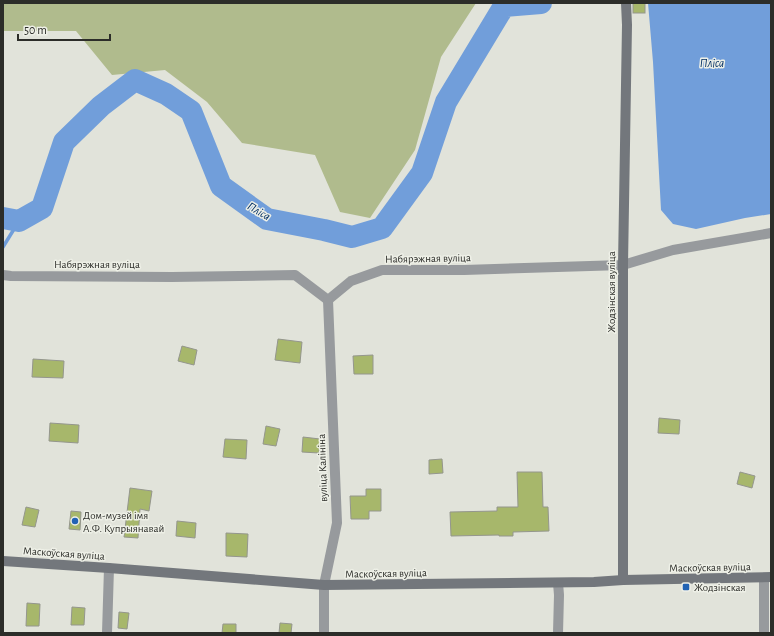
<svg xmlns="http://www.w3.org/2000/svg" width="774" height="636" font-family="'Alegreya Sans',sans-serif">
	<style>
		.green { fill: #b0bb8d }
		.water { fill: #719eda }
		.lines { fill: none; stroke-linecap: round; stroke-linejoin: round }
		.stream { stroke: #719eda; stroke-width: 3.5 }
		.river { stroke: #719eda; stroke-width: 22 }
		.building { fill: #a7b76b; stroke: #94968d }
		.street { stroke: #979a9d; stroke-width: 10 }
		.secondary { stroke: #73777c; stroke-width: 10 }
		.poi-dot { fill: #2263b4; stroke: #eef0e7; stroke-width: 1.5 }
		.labels { text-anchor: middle; stroke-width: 3; stroke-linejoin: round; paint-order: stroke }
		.street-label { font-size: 11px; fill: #2c2d29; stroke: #eef0e7 }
		.poi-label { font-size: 11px; fill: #2c2d29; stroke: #eef0e7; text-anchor: start }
		.water-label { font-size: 12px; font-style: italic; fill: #002e63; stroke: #eef0e7 }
	</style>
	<rect width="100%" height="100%" fill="#e1e3da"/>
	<polygon class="green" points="3,3 476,3 441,57 415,150 370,218 340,212 315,155 242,143 207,102 165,70 112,75 76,31 3,31"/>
	<polygon class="water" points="648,3 771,3 771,214 745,218 696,229 673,224 661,210 653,62"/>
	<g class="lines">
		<polyline class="stream" points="3,247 19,221"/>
		<polyline class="river" points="3,218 19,221 42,208 64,142 101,106 135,80 166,94 191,111 221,186 267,219 324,230 352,237 382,228 422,173 446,102 504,6 541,3"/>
	</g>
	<g class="building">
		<rect x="633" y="3" width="12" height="10"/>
		<polygon points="278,339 302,342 300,363 275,360"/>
		<polygon points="182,346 197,350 194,365 178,361"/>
		<polygon points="373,355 373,374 354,374 353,356"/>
		<polygon points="33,359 64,361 63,378 32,377"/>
		<polygon points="659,418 680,420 679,434 658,433"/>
		<polygon points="50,423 79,425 78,443 49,441"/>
		<polygon points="266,426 280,429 276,446 263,444"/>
		<polygon points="303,437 320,439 319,453 302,452"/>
		<polygon points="225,439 247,440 246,459 223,457"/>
		<polygon points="442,459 443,473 429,474 429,460"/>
		<polygon points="517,472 542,472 543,507 548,507 549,531 513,532 513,536 499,536 499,535 451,536 450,512 497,511 497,507 518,507"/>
		<polygon points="740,472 755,476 752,488 737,484"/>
		<polygon points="130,488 152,491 149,511 140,509 138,538 124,537"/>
		<polygon points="366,489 381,489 381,511 369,511 369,519 351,519 350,496 366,496"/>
		<polygon points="26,507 39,510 35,527 22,525"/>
		<polygon points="71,511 81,512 80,530 69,529"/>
		<polygon points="177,521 196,523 195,538 176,536"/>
		<polygon points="226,533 248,534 247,557 226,556"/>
		<polygon points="27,603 40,604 39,626 26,626"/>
		<polygon points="72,607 85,608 84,625 71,625"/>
		<polygon points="119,612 129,613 127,629 118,628"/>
		<polygon points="280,623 292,624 291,633 279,633"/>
		<polygon points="223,624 236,624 236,633 222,633"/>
	</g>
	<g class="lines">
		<g class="street">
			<polyline points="3,275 11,276 172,277 295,275 328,300 351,281 382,270 464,270 623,265 673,250 771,233"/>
			<polyline points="764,578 764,633"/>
			<polyline points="107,633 109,568"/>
			<polyline points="324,633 324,585 337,523 328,300"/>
			<polyline points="558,633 559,595 558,583"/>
		</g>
		<g class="secondary">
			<polyline points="3,561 109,568 324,585 594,582 623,580 771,577"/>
			<polyline points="623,580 623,265 627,25 626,3"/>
		</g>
	</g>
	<g class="poi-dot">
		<circle cx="75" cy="521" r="4"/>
		<rect x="682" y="583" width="8" height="8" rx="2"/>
	</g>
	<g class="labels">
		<g class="street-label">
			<text transform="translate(428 258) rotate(-1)" y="4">Набярэжная вуліца</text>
			<text x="97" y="268">Набярэжная вуліца</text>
			<text transform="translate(611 292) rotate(-90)" y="4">Жодзінская вуліца</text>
			<text transform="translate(322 468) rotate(-92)" y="4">вуліца Калініна</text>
			<text transform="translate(64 553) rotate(4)" y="4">Маскоўская вуліца</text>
			<text transform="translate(710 567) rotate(-1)" y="4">Маскоўская вуліца</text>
			<text transform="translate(386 573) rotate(-1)" y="4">Маскоўская вуліца</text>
		</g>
		<g class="poi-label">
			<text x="83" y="519">Дом-музей імя<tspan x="83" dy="13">А.Ф. Купрыянавай</tspan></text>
			<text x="694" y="591">Жодзінская</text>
		</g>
		<g class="water-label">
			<text x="712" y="67">Пліса</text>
			<text transform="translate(259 211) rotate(31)" y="4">Пліса</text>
		</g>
	</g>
	<rect width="774" height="636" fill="none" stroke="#2c2d29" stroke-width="8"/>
	<path d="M18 34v6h92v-6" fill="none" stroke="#2c2d29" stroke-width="2"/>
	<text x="24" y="34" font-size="12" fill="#2c2d29" stroke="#eef0e7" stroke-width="3" paint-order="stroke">50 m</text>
</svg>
